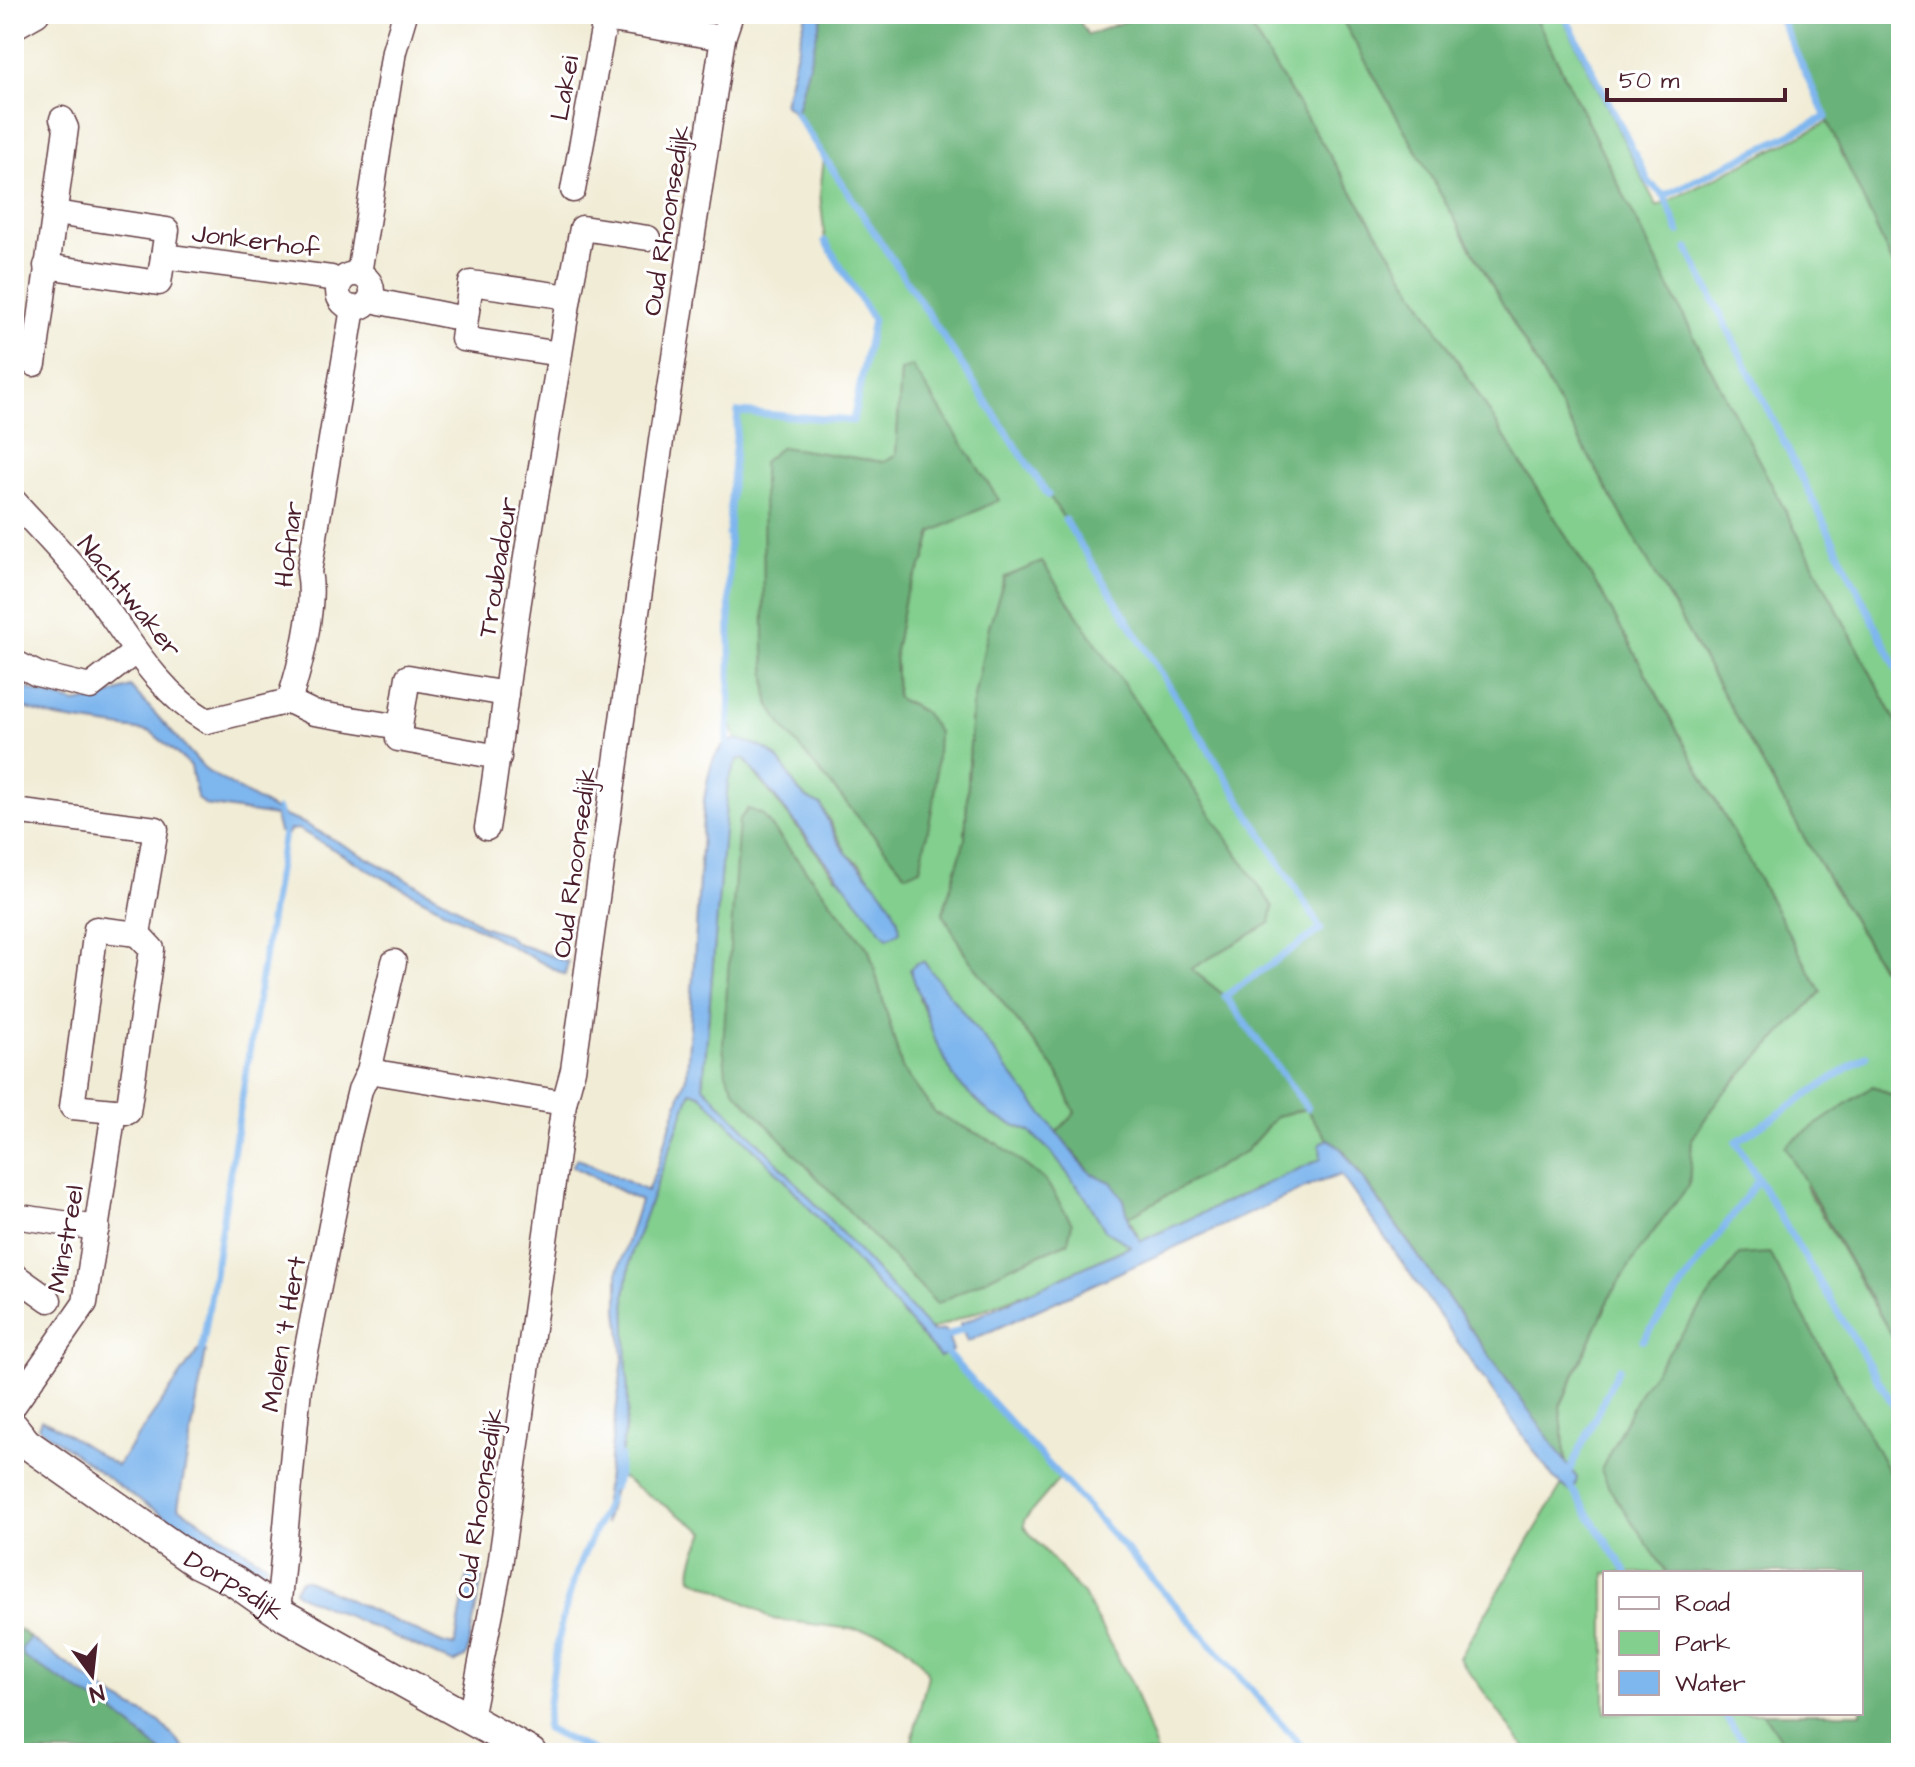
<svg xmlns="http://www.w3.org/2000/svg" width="1915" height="1767" font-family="'Architects Daughter',sans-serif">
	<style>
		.green { fill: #82cf8e; stroke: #66775c; stroke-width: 2; fill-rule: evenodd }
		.forest { fill: #69b279; stroke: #5a6852; stroke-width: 2 }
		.water { fill: #7eb6ee; stroke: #646a8c; stroke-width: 2 }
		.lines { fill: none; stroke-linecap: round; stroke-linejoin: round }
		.stream { stroke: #7eb6ee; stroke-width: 7 }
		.minor-casing { stroke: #633e45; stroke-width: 27 }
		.tertiary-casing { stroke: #633e45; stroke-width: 33 }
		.minor { stroke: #fff; stroke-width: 24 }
		.tertiary { stroke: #fff; stroke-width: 30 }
		.labels { text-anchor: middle; stroke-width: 6; stroke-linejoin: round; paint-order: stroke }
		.street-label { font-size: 26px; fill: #4a1f2b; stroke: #fff }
	</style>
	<rect width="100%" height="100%" fill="#fff"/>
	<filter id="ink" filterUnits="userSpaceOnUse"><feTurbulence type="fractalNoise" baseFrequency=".0125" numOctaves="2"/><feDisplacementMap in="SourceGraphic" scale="16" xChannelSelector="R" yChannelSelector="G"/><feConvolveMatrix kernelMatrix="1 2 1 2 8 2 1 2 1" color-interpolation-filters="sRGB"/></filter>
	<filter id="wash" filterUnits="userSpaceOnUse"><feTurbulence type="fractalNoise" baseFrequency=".006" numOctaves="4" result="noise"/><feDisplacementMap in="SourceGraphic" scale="32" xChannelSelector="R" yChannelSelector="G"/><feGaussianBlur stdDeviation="1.8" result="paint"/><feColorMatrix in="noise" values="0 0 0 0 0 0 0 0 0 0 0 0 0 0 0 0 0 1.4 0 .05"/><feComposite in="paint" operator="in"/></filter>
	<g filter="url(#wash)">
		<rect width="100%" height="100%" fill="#f1ecd6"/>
		<g class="green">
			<path d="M1242 14H1339L1802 834 1881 968 1901 957V1100L1873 1086 1805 1186 1901 1352V1753H1529L1459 1658 1562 1485 1572 1493 1577 1478 1566 1463 1560 1407 1613 1291 1639 1251 1689 1185 1692 1139 1718 1099 1821 992 1602 594ZM1605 1573H1861V1713H1605Z"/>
			<polygon points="1534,14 1561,14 1657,207 1828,122 1901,282 1901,731 1696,341"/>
			<path d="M824 158 1065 520 1321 929 1225 996 1191 969 1270 923 972 707 965 840 943 913 965 954 1059 1075 1075 1113 1056 1133 924 962 919 999 956 1081 993 1116 1029 1131 1053 1149 1087 1199 1105 1230 1131 1246 1039 1288 930 1330 778 1163 703 1086 728 781 737 760 743 758 835 876 873 883 861 865 847 854 821 805C791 793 796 780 778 759 767 747 751 743 736 739L730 721V512L738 412 852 420 873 321 825 241 820 193ZM901 371 932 532 925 559 905 597 895 651 897 698 924 712 768 702 764 651V462L781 447 884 462 896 455ZM748 809 762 814 869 950 902 1068 935 1113 998 1144 1068 1242 1010 1267Z"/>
			<path d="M691 1091 700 1094 783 1178 940 1357 948 1353 1061 1477 1024 1520V1527L1083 1594 1133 1686 1157 1753H909L928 1675C922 1658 899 1640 883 1633L772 1619 752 1606 692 1578C689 1563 699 1546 705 1532L618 1475 628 1410 625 1294 632 1251Z"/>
			<polygon points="1307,1108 1329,1139 1321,1159 1141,1241 1128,1217 1246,1151 1277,1116"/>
		</g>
		<g class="forest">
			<polygon points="822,14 1075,14 1088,35 1144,14 1242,14 1602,594 1821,992 1718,1099 1692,1139 1689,1185 1639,1251 1613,1291 1560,1406 1566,1463 1343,1150 1328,1140 1306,1109 1277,1116 1246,1151 1128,1217 1124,1200 1111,1182 1092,1174 1056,1133 1075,1113 1059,1075 965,954 943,913 965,839 972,707 989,626 1005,577 1042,562 1273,907 1270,923 1191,969 1225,996 1321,929 1065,520 796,114"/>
			<polygon points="1339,14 1534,14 1696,341 1901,731 1901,957 1882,968 1802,834"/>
			<polygon points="1778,14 1901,14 1901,282"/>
			<polygon points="912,366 999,500 932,532 925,559 905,597 895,651 897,698 924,712 938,732 935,795 920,869 906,874 784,729 768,702 764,651 763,462 781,447 883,462 896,455 901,371"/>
			<polygon points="748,809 761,814 869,950 902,1068 935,1113 998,1144 1046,1181 1072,1223 1068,1242 1010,1267 937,1304 735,1091 726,1073 723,1045 739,820"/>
			<polygon points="1873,1086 1901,1100 1901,1352 1785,1146"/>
			<polygon points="1769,1253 1901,1494 1901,1753 1790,1753 1763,1713 1861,1713 1861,1573 1667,1573 1609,1488 1601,1470 1641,1390 1739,1255"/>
			<polygon points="19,1629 30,1638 21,1650 115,1713 163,1753 14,1753 14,1634"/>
		</g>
		<g class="water">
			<polygon points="806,14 822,14 796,114 784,104"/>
			<polygon points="14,685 76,703 100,698 131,687 207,771 287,817 303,823 454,905 482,926 505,934 516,943 568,962 565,975 374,873 298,829 290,830 288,834 279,832 275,816 206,805 197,798 191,766 151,732 57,718 14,705"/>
			<path d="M736 739C751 743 767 747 778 759 796 780 790 793 821 805 826 818 839 846 848 855 868 875 898 903 900 932L887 938 744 758 737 760 728 781 703 1086 778 1163 932 1332 945 1330 953 1350 940 1357 783 1178 700 1094 691 1091 632 1251 625 1294 628 1410 618 1473 605 1524V1510L608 1508 604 1503 623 1359 618 1309V1271L640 1201 572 1166 577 1158 647 1191 657 1168 687 1073 704 800C709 775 709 748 736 739Z"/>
			<polygon points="924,962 1083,1166 1092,1174 1111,1182 1124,1200 1130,1225 1141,1241 1321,1159 1320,1143 1329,1139 1342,1150 1577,1478 1573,1493 1553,1478 1341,1175 1316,1183 967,1342 960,1324 1131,1246 1105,1230 1087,1199 1050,1151 1029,1131 993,1116 956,1081 936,1042 910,969 917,963"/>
			<polygon points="199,1349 206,1351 178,1507 266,1564 264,1573 255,1571 134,1497 38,1427 41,1420 51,1424 117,1466"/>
			<polygon points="467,1576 482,1578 467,1653 465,1657 454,1663 297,1594 294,1590 301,1580 307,1580 442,1643 455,1646"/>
			<polygon points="30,1638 117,1699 160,1722 189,1753 163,1753 115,1713 25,1658 21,1650"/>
		</g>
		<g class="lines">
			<g class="stream">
				<polyline points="1564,14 1649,182 1664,196"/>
				<polyline points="796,114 1048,495"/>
				<polyline points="1679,232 1664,196 1826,117 1778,14"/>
				<polyline points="1688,249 1901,677"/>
				<polyline points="1065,520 1321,929 1225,996 1307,1108"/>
				<path d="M726 752C735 671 726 591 730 511 732 478 736 445 738 412L853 421 873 320 825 241"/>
				<polyline points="1866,1056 1736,1142 1901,1418"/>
				<polyline points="942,1339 967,1327"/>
				<polyline points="1643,1340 1758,1180"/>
				<polyline points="942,1348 1085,1504 1308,1753"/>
				<polyline points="202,1350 284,833 278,810"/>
				<polyline points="1568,1474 1619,1368"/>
				<polyline points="1570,1486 1627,1573"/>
				<polyline points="614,1487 618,1475 620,1456"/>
				<polyline points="1723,1713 1751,1753"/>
				<path d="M597 1753 546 1729C552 1674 559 1618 579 1566 588 1543 600 1521 609 1499"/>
			</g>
		</g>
	</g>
	<g filter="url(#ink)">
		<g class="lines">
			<g class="minor-casing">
				<g id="minor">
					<polyline points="14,27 37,14"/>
					<polyline points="573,190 605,19 723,38"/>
					<polyline points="163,256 331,278 340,283"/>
					<polyline points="46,266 159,283 167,230 55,213"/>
					<circle cx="355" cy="291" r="17"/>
					<polyline points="359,274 394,51 405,14"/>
					<polyline points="569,297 582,228 648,238"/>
					<polyline points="372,298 380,302 465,319"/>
					<polyline points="34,364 66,128 62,119"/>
					<path d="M14 501C41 531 71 560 95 593 128 638 158 692 207 721L289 701C300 668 316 605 309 572L353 308"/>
					<polyline points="14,662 37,674 90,687 135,652"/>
					<polyline points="289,701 314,713 400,727"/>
					<polyline points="499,757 398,739 408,677 506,694"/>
					<polyline points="14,811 156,829 138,934 152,949 128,1112 114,1111 85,1303 14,1405"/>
					<path d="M487 828C498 762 505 695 515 628 531 518 552 408 569 297L471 283 463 339 560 354"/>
					<polyline points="369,1071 564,1103"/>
					<polyline points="114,1111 72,1107 96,929 138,934"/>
					<polyline points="14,1216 97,1228"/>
					<polyline points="14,1275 49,1300"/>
					<polyline points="278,1612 299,1388 348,1139 360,1090 369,1071 394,962"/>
					<polyline points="470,1718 500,1566 564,1103 573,1070 661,441 723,38 731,14"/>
				</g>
			</g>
			<g class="tertiary-casing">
				<g id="tertiary">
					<path id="s1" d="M14 1428 26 1443 197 1563 234 1581 278 1612 531 1753"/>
				</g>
			</g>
			<use href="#minor" class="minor"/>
			<use href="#tertiary" class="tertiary"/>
		</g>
	</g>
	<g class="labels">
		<g class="street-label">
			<text transform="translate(564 88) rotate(-80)" y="9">Lakei</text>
			<text transform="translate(666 220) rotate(-81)" y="9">Oud Rhoonsedijk</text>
			<text transform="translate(256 240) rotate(7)" y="9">Jonkerhof</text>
			<text transform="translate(288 544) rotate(-83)" y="9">Hofnar</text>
			<text transform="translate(497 567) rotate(-81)" y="9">Troubadour</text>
			<text transform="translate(130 596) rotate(51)" y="9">Nachtwaker</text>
			<text transform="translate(574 862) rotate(-82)" y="9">Oud Rhoonsedijk</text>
			<text transform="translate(65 1239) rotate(-80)" y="9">Minstreel</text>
			<text transform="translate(283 1334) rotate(-80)" y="9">Molen 't Hert</text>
			<text transform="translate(479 1503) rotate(-81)" y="9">Oud Rhoonsedijk</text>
			<text dy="9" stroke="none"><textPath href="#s1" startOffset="272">Dorpsdijk</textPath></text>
		</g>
	</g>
	<rect width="1915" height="1767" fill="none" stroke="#fff" stroke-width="48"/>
	<rect x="1603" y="1571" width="260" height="144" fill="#ffffff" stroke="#b7a5aa" stroke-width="2"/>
	<rect x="1619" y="1597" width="40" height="12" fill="#ffffff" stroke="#b7a5aa" stroke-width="2"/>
	<text x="1675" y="1611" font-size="24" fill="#4a1f2b">Road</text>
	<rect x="1619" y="1631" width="40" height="24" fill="#82cf8e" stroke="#b7a5aa" stroke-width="2"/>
	<text x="1675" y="1651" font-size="24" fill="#4a1f2b">Park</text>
	<rect x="1619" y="1671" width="40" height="24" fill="#7eb6ee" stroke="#b7a5aa" stroke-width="2"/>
	<text x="1675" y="1691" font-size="24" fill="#4a1f2b">Water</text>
	<g transform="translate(92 1675) rotate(165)" stroke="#ffffff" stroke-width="6" paint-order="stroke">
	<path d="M0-6L14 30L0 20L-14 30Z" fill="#4a1f2b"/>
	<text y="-12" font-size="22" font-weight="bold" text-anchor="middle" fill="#4a1f2b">N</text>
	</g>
	<path d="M1607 88v12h178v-12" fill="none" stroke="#4a1f2b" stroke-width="4"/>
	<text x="1619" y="88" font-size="24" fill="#4a1f2b" stroke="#ffffff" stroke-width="6" paint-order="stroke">50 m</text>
</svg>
